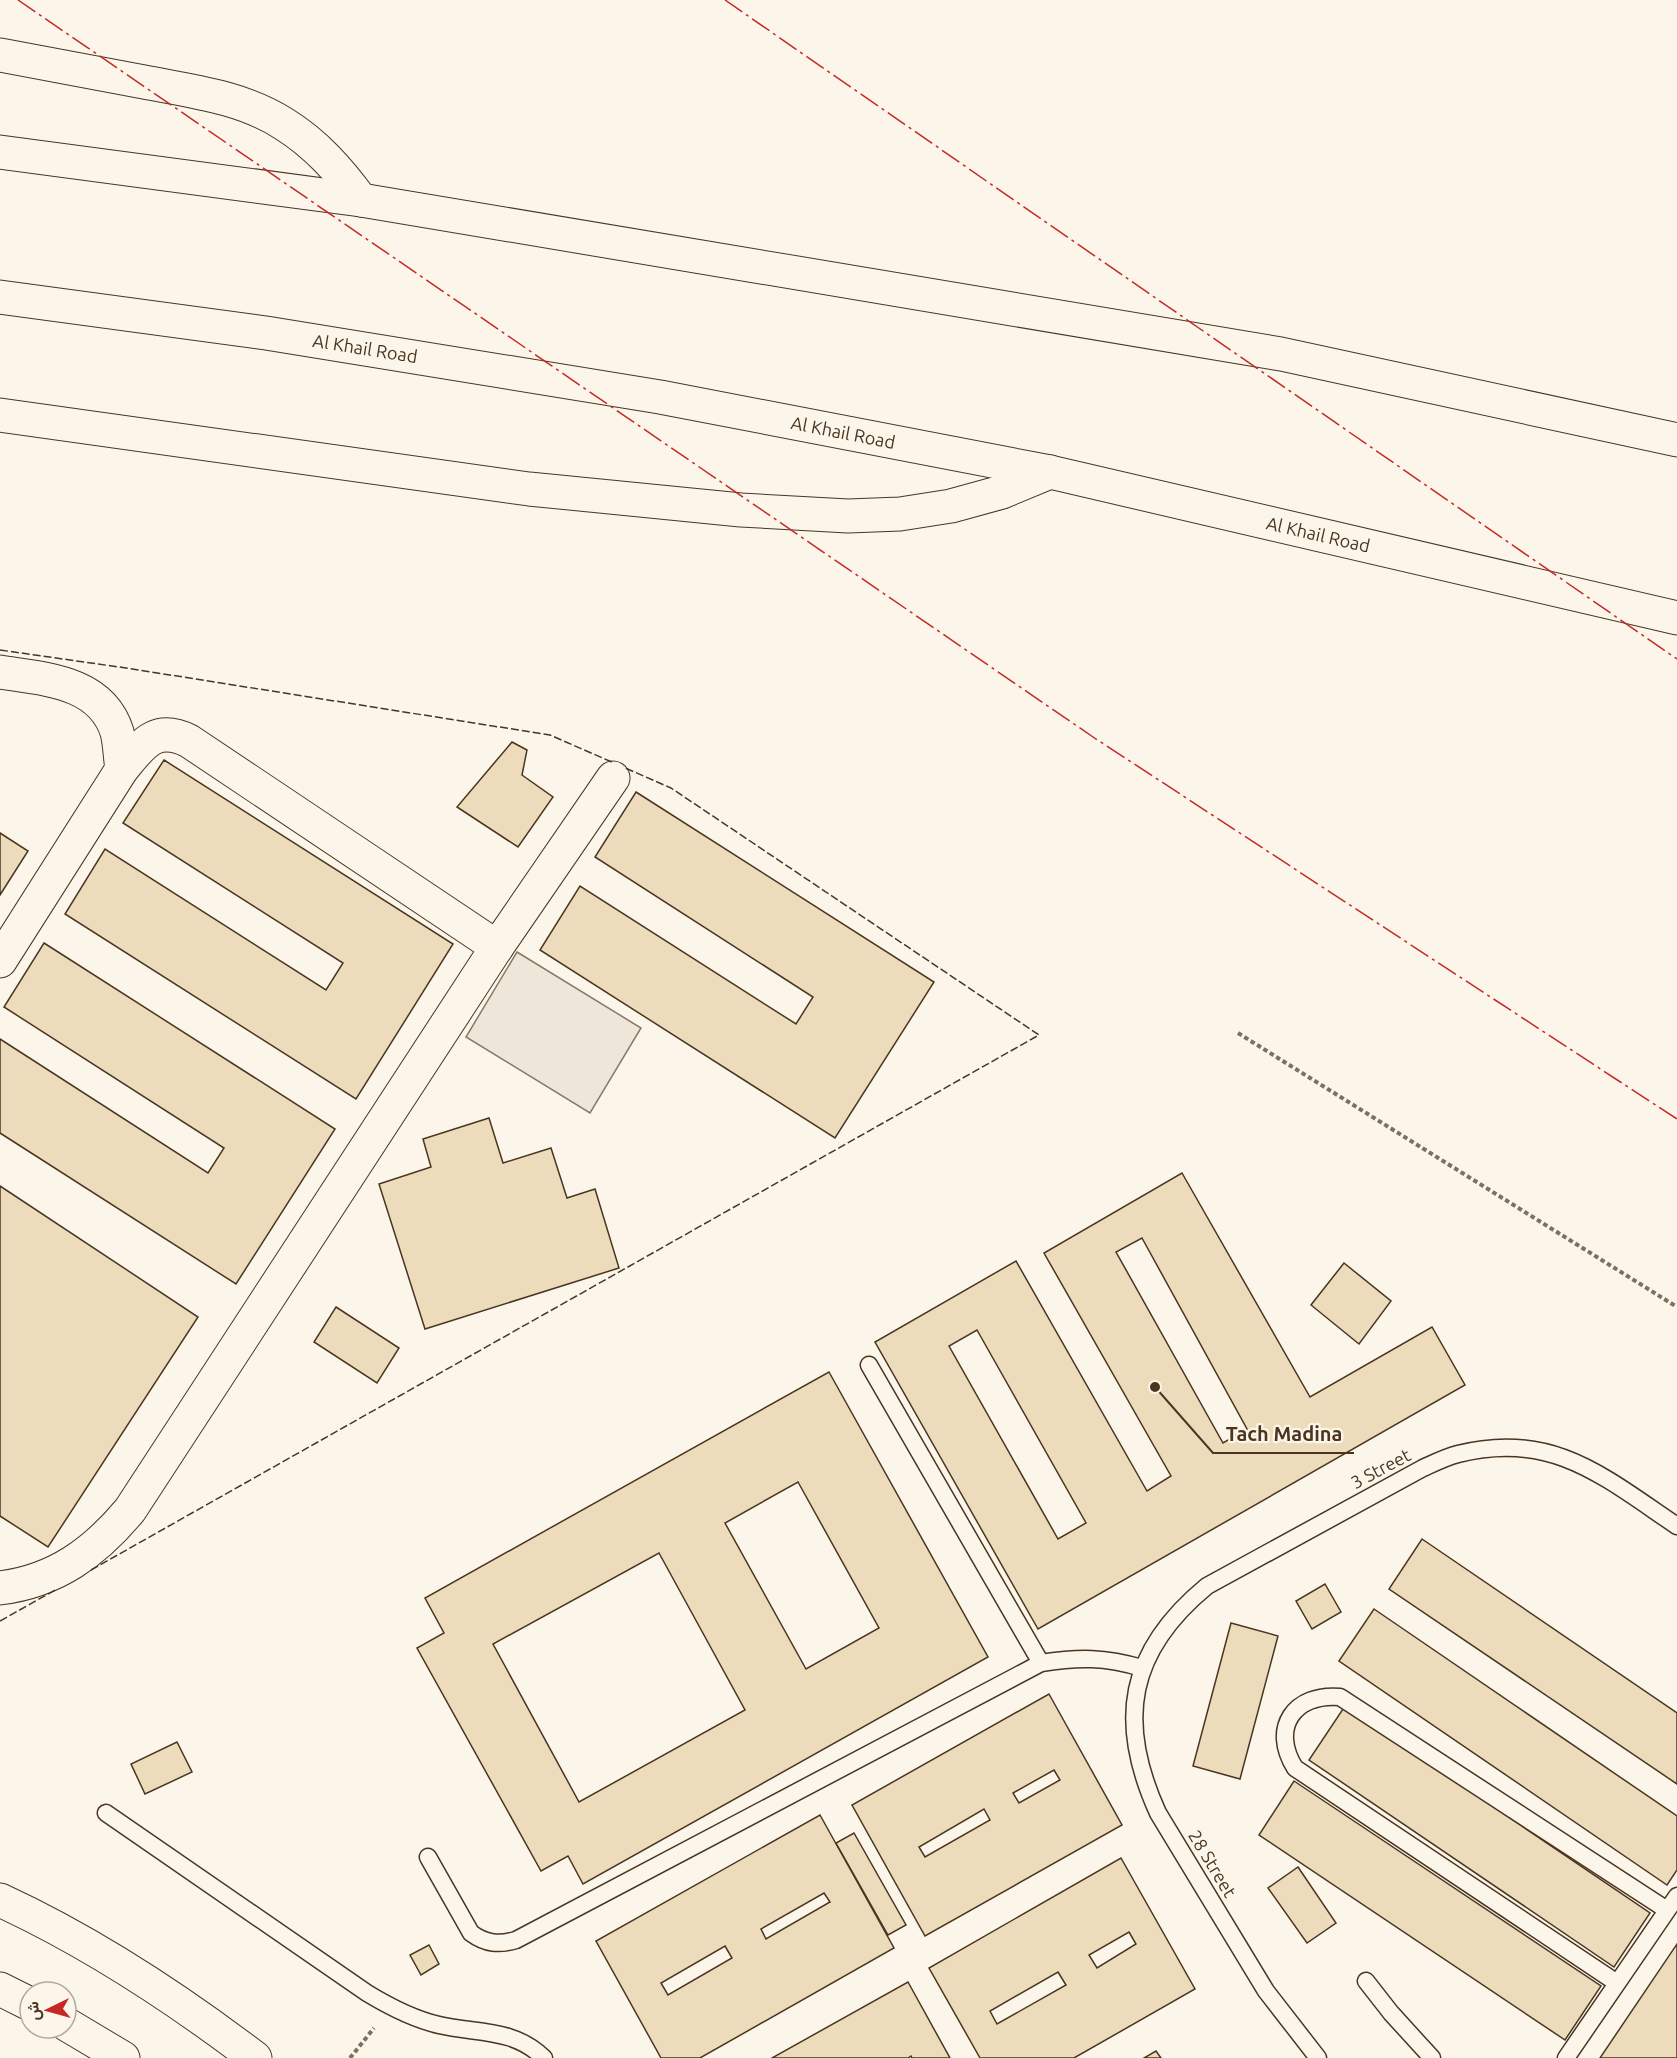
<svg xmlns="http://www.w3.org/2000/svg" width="1677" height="2058" font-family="Ubuntu,Vazirmatn,sans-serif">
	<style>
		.green { fill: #ede6d9; stroke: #887966; stroke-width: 1.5 }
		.building { fill: #ecdcbc; stroke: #4a3520; stroke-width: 1.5; fill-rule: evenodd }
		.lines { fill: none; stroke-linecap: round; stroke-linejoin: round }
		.lane-casing { stroke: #4a3520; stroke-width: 19 }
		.street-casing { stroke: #4a3520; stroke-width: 35 }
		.secondary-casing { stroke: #4a3520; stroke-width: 35 }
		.highway-casing { stroke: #4a3520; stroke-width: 35 }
		.path { stroke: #7f6f5c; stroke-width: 4; stroke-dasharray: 4.5 3; stroke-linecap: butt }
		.lane { stroke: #fbf6e9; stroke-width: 16 }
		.street { stroke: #fbf6e9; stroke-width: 33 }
		.secondary { stroke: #fbf6e9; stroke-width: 33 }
		.highway { stroke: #fbf6e9; stroke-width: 33 }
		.fence { stroke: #4a3520; stroke-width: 1.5; stroke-dasharray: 8 3; stroke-linecap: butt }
		.power { stroke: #c62828; stroke-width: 1.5; stroke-dasharray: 21 4.5 3 4.5; stroke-linecap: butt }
		.labels { text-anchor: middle; stroke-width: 4.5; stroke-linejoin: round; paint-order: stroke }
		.street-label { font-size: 18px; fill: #4a3520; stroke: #fbf6e9 }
		.leader { fill: none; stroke: #4a3520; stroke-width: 2 }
		.callout-dot { fill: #4a3520; stroke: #fbf6e9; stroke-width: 2 }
		.callout-label { font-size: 20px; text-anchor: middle; font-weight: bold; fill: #4a3520; stroke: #fbf6e9; stroke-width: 4.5; stroke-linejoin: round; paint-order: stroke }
	</style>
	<rect width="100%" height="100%" fill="#fbf6e9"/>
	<polygon class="green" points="517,952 641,1028 590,1113 466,1037"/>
	<g class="building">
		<polygon points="512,742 527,750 522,775 553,797 518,847 457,807"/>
		<polygon points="164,760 453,944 356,1099 65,914 105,849 326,990 343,963 123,823"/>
		<polygon points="636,792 934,982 835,1138 540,950 580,886 796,1024 813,997 595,857"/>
		<polygon points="0,833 28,851 0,895"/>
		<polygon points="44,943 335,1129 236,1284 0,1133 0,1039 208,1173 224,1148 4,1007"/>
		<polygon points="489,1118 503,1163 551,1148 567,1198 595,1189 619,1268 425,1329 379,1184 431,1167 423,1139"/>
		<path d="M1182 1173 1310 1397 1432 1327 1465 1385 1038 1629 875 1342 1016 1261 1147 1491 1171 1476 1044 1253ZM1142 1238 1247 1429 1223 1443 1116 1252ZM977 1330 1086 1523 1058 1539 949 1346Z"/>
		<polygon points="0,1186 198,1317 48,1547 0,1516"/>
		<polygon points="1344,1263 1391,1301 1359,1344 1311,1305"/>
		<polygon points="336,1307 399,1348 377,1383 314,1342"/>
		<path d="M829 1372 988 1657 583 1884 568 1856 541 1871 417 1648 444 1633 425 1598ZM798 1482 879 1628 806 1669 725 1523ZM659 1553 745 1710 579 1802 493 1644Z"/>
		<polygon points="1422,1539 1677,1713 1677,1784 1389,1589"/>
		<polygon points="1325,1584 1341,1612 1312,1629 1296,1601"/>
		<polygon points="1374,1609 1677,1816 1677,1870 1667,1885 1339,1661"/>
		<polygon points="1231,1623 1278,1636 1240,1779 1193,1766"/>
		<path d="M1049 1694 1122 1825 925 1936 852 1805ZM1054 1770 1060 1780 1019 1803 1013 1793ZM984 1809 990 1820 925 1857 919 1847Z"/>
		<polygon points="1345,1706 1650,1913 1614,1967 1309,1760"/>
		<polygon points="177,1742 192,1772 145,1794 131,1764"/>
		<polygon points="1294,1781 1601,1986 1565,2040 1259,1835"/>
		<path d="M820 1815 894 1948 700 2058H661L596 1941ZM824 1893 830 1902 766 1939 761 1929ZM725 1946 732 1958 668 1995 661 1983Z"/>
		<polygon points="854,1833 906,1925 888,1935 836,1843"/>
		<path d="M1121 1858 1195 1989 1074 2058H980L929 1968ZM1129 1932 1136 1944 1097 1968 1089 1955ZM1058 1972 1066 1985 997 2024 990 2011Z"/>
		<polygon points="1298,1867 1336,1923 1307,1943 1268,1888"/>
		<polygon points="1677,1944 1677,2058 1600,2058"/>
		<polygon points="429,1945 439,1964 421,1975 410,1955"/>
		<polygon points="908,1982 950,2058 912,2058 911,2056 908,2058 772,2058"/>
		<polygon points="1156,2051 1161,2058 1144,2058"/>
	</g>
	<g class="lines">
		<g class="lane-casing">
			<g id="lane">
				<polyline points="869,1365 1041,1663"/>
				<path d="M106 1813 367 1993C390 2007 413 2019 439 2025 478 2034 513 2028 544 2058"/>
				<path d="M428 1857 471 1933C486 1944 499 1945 516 1940L1041 1663C1079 1657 1105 1657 1142 1668"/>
				<polyline points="1366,1981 1391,2013 1432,2058"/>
				<path d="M1617 1983 1295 1768C1270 1728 1294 1693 1340 1697L1667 1910"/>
				<path d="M1318 2058 1266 1991 1158 1813C1116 1721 1128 1651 1207 1586L1423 1468C1434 1463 1446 1457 1458 1454 1552 1430 1604 1477 1677 1526"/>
				<polyline points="1566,2058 1677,1896"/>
			</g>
		</g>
		<g class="street-casing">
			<g id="street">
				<path d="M0 672C44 679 101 681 117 732 120 744 120 757 122 769"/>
				<path d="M0 961 122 769C142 745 155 724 189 741L497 947"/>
				<path d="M0 1588C56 1581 95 1552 130 1510L497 947 613 778"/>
			</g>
		</g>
		<g class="secondary-casing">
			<g id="secondary">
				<path d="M0 1900C91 1942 176 1998 255 2058"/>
				<polyline points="0,1989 30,2004"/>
				<polyline points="66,2024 123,2058"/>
			</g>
		</g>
		<g class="highway-casing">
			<g id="highway">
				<path d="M0 55C48 64 96 73 144 82 191 91 242 97 284 124 316 144 339 170 361 200"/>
				<polyline points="0,152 361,200 1281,354 1677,440"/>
				<polyline points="0,297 266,333 660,397 1050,472 1677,618"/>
				<polyline points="0,415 529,489 741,510 848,516 900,514 951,506 1002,492 1050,472"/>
			</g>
		</g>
		<g class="path">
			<polyline points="1238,1033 1677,1307"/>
			<polyline points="350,2058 374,2028"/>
		</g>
		<use href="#lane" class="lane"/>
		<use href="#street" class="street"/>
		<use href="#secondary" class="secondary"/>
		<use href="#highway" class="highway"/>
		<g class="fence">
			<polyline points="0,650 126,668 550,735 614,763"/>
			<polyline points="91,1570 1039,1035 671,788 623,767"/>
			<polyline points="0,1621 57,1589"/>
		</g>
		<g class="power">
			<polyline points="18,0 1093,737 1677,1119"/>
			<polyline points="725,0 1677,659"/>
		</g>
	</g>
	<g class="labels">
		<g class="street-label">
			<text transform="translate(365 349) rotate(9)" y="6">Al Khail Road</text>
			<text transform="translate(843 433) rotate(11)" y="6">Al Khail Road</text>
			<text transform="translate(1318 535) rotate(13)" y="6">Al Khail Road</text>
			<text transform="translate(1381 1469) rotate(-28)" y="6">3 Street</text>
			<text transform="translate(1212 1864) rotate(59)" y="6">28 Street</text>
		</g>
	</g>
	<path class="leader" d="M1155 1387L1213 1453H1354"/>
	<circle class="callout-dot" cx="1155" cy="1387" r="6"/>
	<g class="callout-label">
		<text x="1284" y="1441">Tach Madina</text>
	</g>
	<g transform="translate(48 2010) rotate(265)"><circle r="28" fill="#fbf6e9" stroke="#b4a999" stroke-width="1.5"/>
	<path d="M0-4.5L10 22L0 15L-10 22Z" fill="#c62828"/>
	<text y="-9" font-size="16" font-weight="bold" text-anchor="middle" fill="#4a3520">ش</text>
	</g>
</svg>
